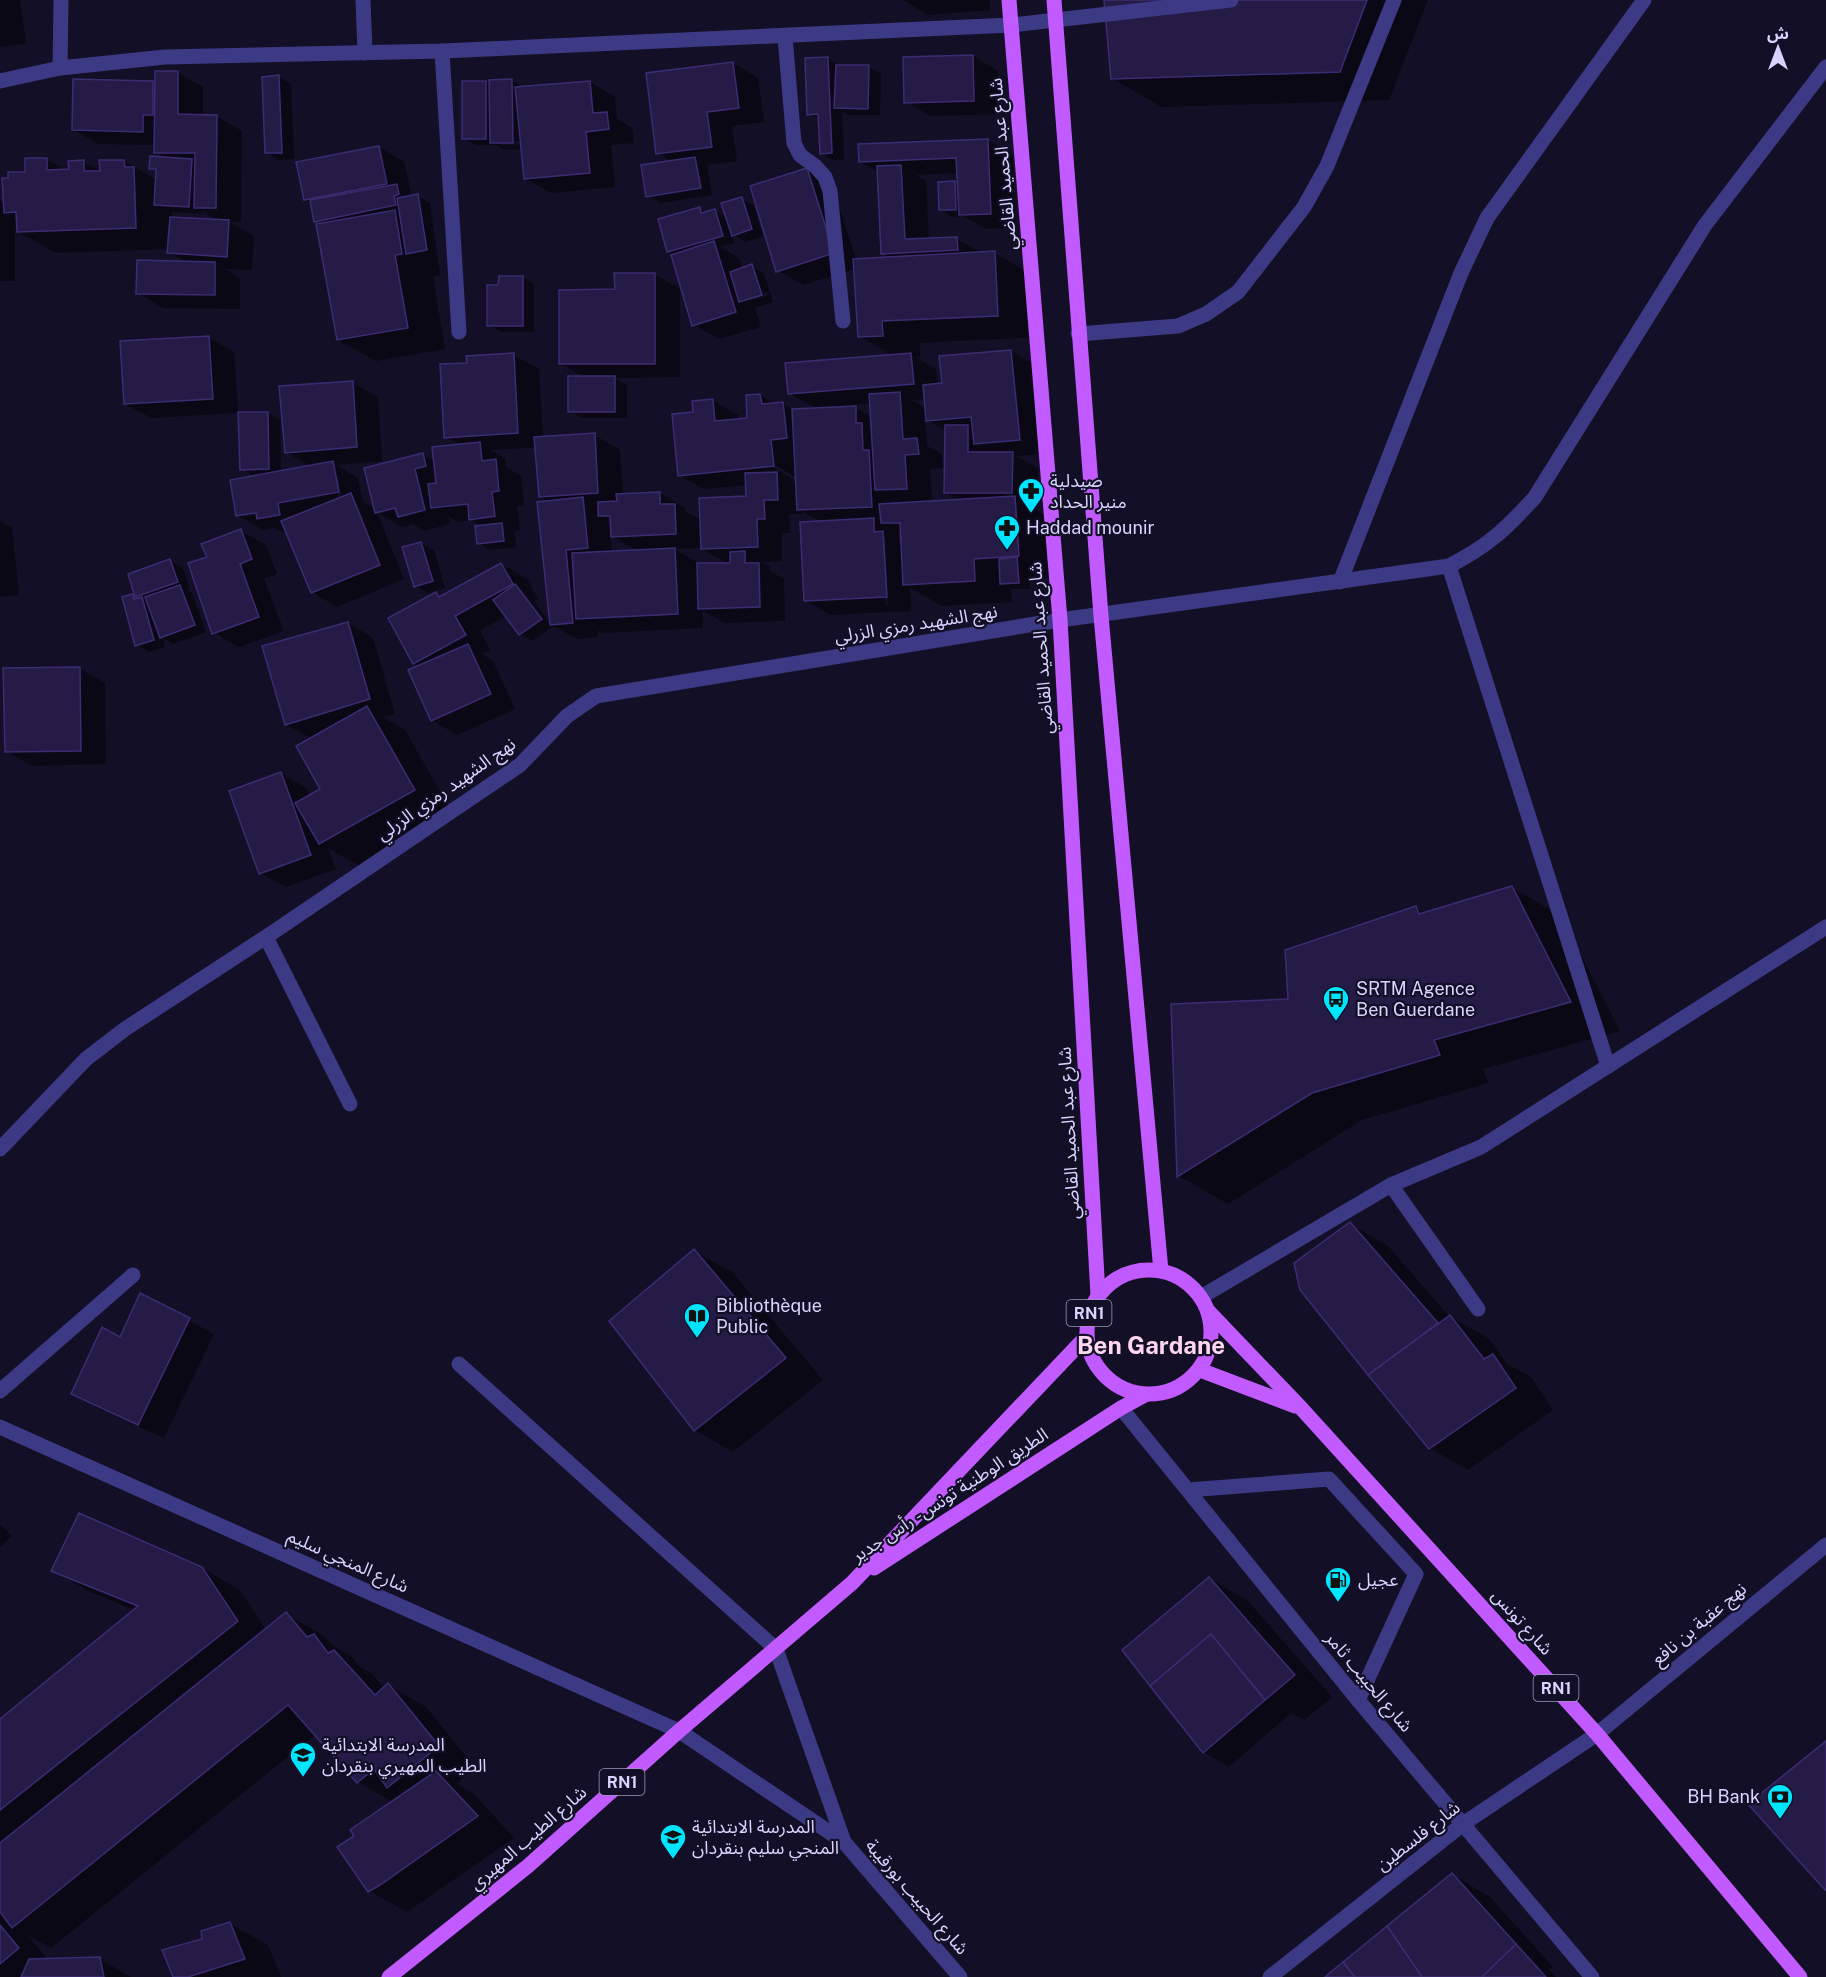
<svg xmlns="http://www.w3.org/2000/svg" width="1826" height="1977" font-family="'Public Sans','Noto Sans Arabic',sans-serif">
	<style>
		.shadow { fill: #0007; fill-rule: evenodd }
		.building { fill: #241b47; stroke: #3b2d73; stroke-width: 1.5 }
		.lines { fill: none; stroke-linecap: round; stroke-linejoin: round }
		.minor { stroke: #3d3a85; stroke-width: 15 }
		.major { stroke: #c25bff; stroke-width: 15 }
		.labels { text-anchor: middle; stroke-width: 4.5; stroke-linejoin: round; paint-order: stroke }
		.shield { fill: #130f26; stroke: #9e99be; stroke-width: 1.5 }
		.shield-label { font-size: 16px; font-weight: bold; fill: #d9d4ff }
		.street-label { font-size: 18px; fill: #d9d4ff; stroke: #130f26 }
		.poi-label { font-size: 18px; fill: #d9d4ff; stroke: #130f26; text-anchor: start }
		.district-label { font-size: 24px; font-weight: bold; fill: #ffd6f0; stroke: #130f26 }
	</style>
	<rect width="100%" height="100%" fill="#130f26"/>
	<g class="shadow">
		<polygon points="0,0 20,0 26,44 0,47"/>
		<polygon points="903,0 990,0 990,10 928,15"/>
		<polygon points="1106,0 1428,0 1389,100 1162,107 1113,79"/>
		<polygon points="973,56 998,71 999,114 931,116 906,102"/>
		<polygon points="828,58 840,66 869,67 881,74 880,115 848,115 842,111 844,160 833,160 821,153 820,120 809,114"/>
		<polygon points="733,63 758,78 764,122 732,126 737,161 707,165 712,195 660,203 648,196 673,162 658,153"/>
		<path d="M178 73 203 87V116H216L242 131 241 222H229L254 236 252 270 225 269 240 278V309L163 308 138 293 187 263 169 252V249L56 253 15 230V281H0V201L5 203 27 173 46 159 66 170 84 162 102 172 124 161 157 180 158 172 151 168 167 159 156 152V145L98 144 73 129 153 82 156 84ZM202 211 219 221 172 218V212L201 214Z"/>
		<polygon points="279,77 291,84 294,159 278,160 266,152"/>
		<path d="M512 81 524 88 590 82 615 97 617 119 632 128 634 143 611 145 615 187 551 193 525 178 523 149 504 150 496 145H476L464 138V82H486L490 85ZM521 141V144L502 145V142Z"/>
		<path d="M987 140 1013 155 1016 228 986 229 963 216 952 217 940 209 955 183 959 185V173L916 175 926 181 929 240 957 239 982 253H994L1032 274 1036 337 920 343V357H915L936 369 938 385 943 384 1011 351 1037 366 1045 454 1016 456 1038 468 1037 507H1031L1052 519 1056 578 1030 579V589H1011L1012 602 942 606 910 588 911 611 831 615 806 601 822 522 803 512V514H789L790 533H782V561L761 562 770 567V571L784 579 785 621 725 623 702 610 703 628 603 633 598 630V637L577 639 554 626 532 641 520 634 506 616 480 630 490 650 482 654 493 661 515 709 457 735 432 720 421 667 414 663 436 593 442 597 501 564 527 579 538 599 534 601 551 624 549 502 540 496 537 447 491 450 505 458 506 467 521 476 524 505 517 506 520 530 514 531 516 547 491 550 478 543 484 527 472 520 458 522 448 516 450 524 424 531 413 524 402 527 377 512 404 579 337 607 312 592 287 532 284 533 275 528 263 530 237 515 256 477 242 469 268 413 280 420 281 473 312 467 286 452 352 382 378 397 382 461 336 465 358 478 363 502 376 509 423 455 435 462 461 445 446 437 469 364 513 355 539 369 543 438 594 435 620 450 623 495 660 493 685 508V511L701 520 747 497V485L704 489 679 475 695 414 712 400 738 415V420L749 419 760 395 776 405 783 404 793 410 817 409 789 393 894 356 859 336 855 269 803 285 778 271 806 170 832 184 856 260 892 258 883 253 879 172 860 162ZM926 399 927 409 911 400ZM871 403 872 417 851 405ZM925 419 946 431V467H943L942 454 927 446ZM768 461 797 478 798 486 790 481H796L767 464ZM946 468 945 492 960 501 932 502 930 469ZM335 479H338L342 500H339ZM608 518 612 522 613 530H610ZM898 532 902 534V544L899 542ZM610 535 638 551 612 553ZM882 536H885L888 605H885ZM702 548V549L729 564H700L674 549Z"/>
		<polygon points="379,147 404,162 412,197 418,196 430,203 440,275 433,277 445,349 376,361 338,340 322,224 316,221 312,203 305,199"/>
		<path d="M741 199 754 206 763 236 746 242 732 234 734 243 720 247 739 258 743 269 751 266 764 273 773 302 755 308 761 327 719 339 694 325 675 255 668 251 700 209 707 213 715 211 728 218ZM768 292 769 295 752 300V297Z"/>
		<polygon points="654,274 680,289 680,377 615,378 627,385 627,418 582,418 570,411 586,378 561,364 616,291"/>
		<polygon points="522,277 534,284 534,332 501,332 489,325 500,286"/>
		<polygon points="209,338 234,352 238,413 151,418 125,404"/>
		<polygon points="0,521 12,528 19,595 0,597"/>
		<polygon points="241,531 266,545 277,574 264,579 284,631 239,647 214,633 208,558"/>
		<polygon points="421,543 434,550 445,588 428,593 416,586"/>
		<polygon points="170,561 183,568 190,589 186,590 192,593 206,632 173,644 163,638 165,647 149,652 137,645 132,595 138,599 130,575"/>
		<polygon points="348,623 373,638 395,714 383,717 405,730 452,812 358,865 328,848 336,869 286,887 260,873 281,773 306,788 310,797 322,790 312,739 286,724"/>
		<polygon points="79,668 105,683 106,764 32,766 6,751"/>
		<path d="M1511 887 1561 916 1620 1031 1483 1069 1488 1083 1362 1120 1228 1204 1179 1176 1172 1005 1290 1000 1416 908 1426 913ZM1318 1087 1319 1090 1224 1149V1146Z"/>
		<polygon points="1350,1224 1388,1246 1449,1316 1488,1338 1507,1364 1531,1377 1553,1410 1468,1470 1430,1448 1302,1289"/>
		<polygon points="694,1251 732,1272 823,1380 733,1452 695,1430"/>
		<polygon points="141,1295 214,1334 164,1438 98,1408 73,1393 121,1339"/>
		<polygon points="0,1524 12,1536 0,1547"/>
		<polygon points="202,1568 240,1590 266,1630 286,1614 324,1636 332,1645 352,1657 359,1666 372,1674 385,1688 388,1685 426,1707 475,1768 456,1784 474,1794 514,1838 407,1912 369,1891 357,1837 393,1802 358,1782 316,1734 51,1948 27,1935 48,1960 100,1959 131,1977 0,1977 0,1721 135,1610 90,1592 53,1570"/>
		<polygon points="1209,1578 1247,1600 1332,1697 1304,1720 1291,1713 1229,1767 1204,1752"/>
		<polygon points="1453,1875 1490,1897 1553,1967 1549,1970 1556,1977 1328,1977"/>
		<polygon points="230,1924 268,1945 281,1977 175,1977 203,1940"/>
	</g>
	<g class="building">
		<polygon points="1104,0 1367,0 1340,72 1111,79"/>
		<polygon points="973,55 974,101 904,103 903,57"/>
		<polygon points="828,57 832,153 820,154 818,114 807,115 805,58"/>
		<polygon points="733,62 739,108 707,112 712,147 656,154 646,73"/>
		<polygon points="836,65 869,65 868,109 834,108"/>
		<polygon points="155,71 178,71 178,114 217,115 216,208 194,208 195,153 154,153"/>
		<polygon points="279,75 282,153 265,153 262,77"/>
		<polygon points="73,79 153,81 153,115 143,115 143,132 72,130"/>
		<polygon points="512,79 513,143 490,143 489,80"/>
		<rect x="462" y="81" width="24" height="58"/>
		<polygon points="590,81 593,113 607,112 609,129 586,132 590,173 524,179 515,87"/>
		<polygon points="988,139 991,214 959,215 956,158 859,162 858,144"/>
		<polygon points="379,146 387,184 304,200 296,162"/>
		<polygon points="150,156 192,159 189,207 154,205 156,169 149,169"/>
		<polygon points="695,157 701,188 646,197 641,165"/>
		<polygon points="25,158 47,158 47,170 69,169 68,161 84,160 84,171 100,171 99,160 124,160 125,167 134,167 136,228 17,232 16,212 4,213 2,178 8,178 8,172 25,172"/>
		<polygon points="901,165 905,239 957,237 958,250 881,254 877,166"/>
		<polygon points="807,168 834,253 776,272 750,186"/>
		<polygon points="955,181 956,210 939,210 938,182"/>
		<polygon points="397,184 399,194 394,196 396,205 314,222 310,200"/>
		<polygon points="418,194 427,250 406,254 397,198"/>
		<polygon points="742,197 752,229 732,236 721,203"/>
		<polygon points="700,207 701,213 715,209 723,236 667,252 658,219"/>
		<polygon points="395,210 402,254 395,255 408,328 337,340 316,224"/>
		<polygon points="170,217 229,220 227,257 167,253"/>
		<polygon points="714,241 736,312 692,326 671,255"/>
		<polygon points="995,251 998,316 882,321 883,336 858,337 853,259"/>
		<polygon points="137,260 215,262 215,295 136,294"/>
		<polygon points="752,264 762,295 739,302 730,272"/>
		<polygon points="614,273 655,273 655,364 559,364 559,290 615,289"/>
		<polygon points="499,276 523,276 523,326 487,326 487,285 498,285"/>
		<polygon points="209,336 213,399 124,404 120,341"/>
		<polygon points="1011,350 1020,440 974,444 971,417 926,421 923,385 942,383 939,356"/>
		<polygon points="514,353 518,433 444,438 440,364 467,363 466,356"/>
		<polygon points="911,353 914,384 788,394 785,363"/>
		<rect x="568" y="376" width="47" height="36"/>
		<polygon points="353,381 357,447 285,453 279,386"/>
		<polygon points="900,392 903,439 917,438 919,454 905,455 907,489 875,490 869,394"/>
		<polygon points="760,394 762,404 783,402 787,438 771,440 774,466 678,476 672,414 693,412 692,401 713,399 715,421 747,418 746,395"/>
		<polygon points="856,406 856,423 862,423 863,450 869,450 872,507 797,510 792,409"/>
		<polygon points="238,412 268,412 269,469 240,470"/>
		<polygon points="945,425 968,425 968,452 1013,452 1012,493 944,493"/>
		<polygon points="595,433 598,493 539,497 534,437"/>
		<polygon points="480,442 482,461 496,459 499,491 492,492 495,516 469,520 468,504 431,508 428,484 436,483 432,447"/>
		<polygon points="423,453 426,466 415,469 425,510 398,517 395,508 375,513 364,468"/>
		<polygon points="333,461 339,492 278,503 280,515 257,519 256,513 236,516 230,480"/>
		<polygon points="777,472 778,500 764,500 765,519 757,519 758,547 701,549 699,498 746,496 745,473"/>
		<polygon points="660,492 660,504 675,504 676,534 611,537 610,516 598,516 598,502 617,501 616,494"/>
		<polygon points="351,493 380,565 311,593 281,521"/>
		<polygon points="1015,496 1019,556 974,559 975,581 903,585 900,523 881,523 879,504"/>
		<polygon points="583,497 588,548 566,550 573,623 550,625 537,502"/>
		<polygon points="874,518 874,532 883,531 887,597 804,601 800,522"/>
		<polygon points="502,523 504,541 477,544 475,526"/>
		<polygon points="241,529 252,559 240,564 259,617 212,634 188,563 207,557 201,544"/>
		<polygon points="421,542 433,581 414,587 402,547"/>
		<polygon points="675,548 678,614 576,619 572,553"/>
		<polygon points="745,551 745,563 759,563 760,607 698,609 697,563 730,563 730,552"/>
		<polygon points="1017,557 1019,583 1000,584 999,559"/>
		<polygon points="170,559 178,582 135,597 128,574"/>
		<polygon points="501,563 513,584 455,616 466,635 413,664 388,618 436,592 439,597"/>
		<polygon points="515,584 542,619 519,635 493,600"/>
		<polygon points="180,585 195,625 160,638 145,597"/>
		<polygon points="132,594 134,599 142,597 154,640 135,646 122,597"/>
		<polygon points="348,622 370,699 285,725 262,646"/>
		<polygon points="468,644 491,694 431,721 408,670"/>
		<polygon points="80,667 81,751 5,752 3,668"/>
		<polygon points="367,706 415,790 319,844 295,803 320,789 296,746"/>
		<polygon points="281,772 311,855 259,874 229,791"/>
		<polygon points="1512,886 1571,1002 1434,1040 1440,1055 1312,1093 1177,1177 1171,1004 1288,999 1285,950 1416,906 1419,914"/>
		<polygon points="1350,1222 1438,1323 1368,1375 1300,1290 1294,1263"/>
		<polygon points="694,1249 786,1358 694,1431 609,1321"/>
		<polygon points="140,1293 190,1318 138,1425 71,1394 102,1327 120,1337"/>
		<polygon points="1450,1315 1484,1359 1493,1354 1516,1388 1429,1449 1368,1375"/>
		<polygon points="79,1513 202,1567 238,1621 0,1810 0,1719 138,1606 51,1571"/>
		<polygon points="1209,1577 1295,1675 1265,1700 1211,1634 1150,1686 1122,1650"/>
		<polygon points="286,1612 307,1637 314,1634 328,1653 334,1650 375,1695 388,1683 439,1746 387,1788 374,1769 357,1783 288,1705 12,1928 0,1912 0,1843"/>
		<polygon points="1211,1634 1265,1700 1203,1753 1150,1686"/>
		<polygon points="1826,1741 1826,1890 1825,1890 1748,1804"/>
		<polygon points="436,1771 478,1816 380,1885 368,1892 337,1847 354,1836 350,1830"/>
		<polygon points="1452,1873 1516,1944 1482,1977 1422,1977 1387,1926"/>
		<polygon points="230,1922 245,1959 188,1977 173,1977 162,1950 202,1939 201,1931"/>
		<polygon points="0,1925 19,1948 0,1964"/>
		<polygon points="1387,1926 1422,1977 1355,1977 1343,1962"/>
		<polygon points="1516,1944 1546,1977 1482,1977"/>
		<polygon points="100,1957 104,1977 21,1977 29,1959"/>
		<polygon points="1343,1962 1355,1977 1325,1977"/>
	</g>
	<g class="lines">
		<g class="minor">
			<polyline points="363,0 365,53"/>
			<polyline points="785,37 794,143 800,155 815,166 825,177 830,191 843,321"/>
			<polyline points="442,51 459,332"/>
			<polyline points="60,68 61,0"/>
			<polyline points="0,81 60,68 165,57 442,51 1011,25 1231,0"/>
			<polyline points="1078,334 1178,326 1206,314 1238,292 1304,207 1327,166 1394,0"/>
			<polyline points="1449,566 1608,1066"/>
			<polyline points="1340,582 1461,273 1487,218 1644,0"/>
			<polyline points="266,937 350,1104"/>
			<path d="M0 1149 86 1059 125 1029 266 937 520 765 567 716 596 696 1060 620 1449 566C1488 546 1506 529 1535 497L1705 225 1826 67"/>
			<polyline points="1391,1185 1478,1309"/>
			<polyline points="1201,1297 1391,1185 1481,1147 1826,927"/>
			<polyline points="459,1364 776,1649 844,1842"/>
			<polyline points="0,1391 133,1275"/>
			<polyline points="1121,1408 1358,1700 1592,1977"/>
			<polyline points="0,1427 679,1731 844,1842 960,1977"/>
			<polyline points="1188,1490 1329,1479 1416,1574 1358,1700"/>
			<polyline points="1270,1977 1463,1824 1597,1734 1826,1545"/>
		</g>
		<g class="major">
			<polyline points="1009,0 1060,620 1098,1295"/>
			<polyline points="1054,0 1101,616 1161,1271"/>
			<circle cx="1149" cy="1332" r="62"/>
			<polyline points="1209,1312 1301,1408 1597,1734 1800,1977"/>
			<polyline points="1200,1370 1295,1406"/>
			<polyline points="874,1568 1121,1408 1145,1395"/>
			<polyline points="389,1977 528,1866 679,1731 852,1583 1086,1337"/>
		</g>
	</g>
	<defs>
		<g id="pharmacy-pin" transform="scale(1.35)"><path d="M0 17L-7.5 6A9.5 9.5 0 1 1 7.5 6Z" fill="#00e5ff" stroke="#130f26"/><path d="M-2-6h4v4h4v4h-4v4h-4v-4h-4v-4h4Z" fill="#111"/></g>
		<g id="bus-pin" transform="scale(1.35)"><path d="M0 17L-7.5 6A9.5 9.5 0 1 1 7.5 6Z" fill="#00e5ff" stroke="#130f26"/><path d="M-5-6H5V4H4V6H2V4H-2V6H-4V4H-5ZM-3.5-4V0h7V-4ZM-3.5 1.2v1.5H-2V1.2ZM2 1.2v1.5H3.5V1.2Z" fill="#111"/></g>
		<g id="library-pin" transform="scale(1.35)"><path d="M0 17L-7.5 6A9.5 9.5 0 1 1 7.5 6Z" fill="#00e5ff" stroke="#130f26"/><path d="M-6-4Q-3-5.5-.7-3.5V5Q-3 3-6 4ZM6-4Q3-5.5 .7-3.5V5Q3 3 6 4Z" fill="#111"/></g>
		<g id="fuel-pin" transform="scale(1.35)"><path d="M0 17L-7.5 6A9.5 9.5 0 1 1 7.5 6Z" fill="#00e5ff" stroke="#130f26"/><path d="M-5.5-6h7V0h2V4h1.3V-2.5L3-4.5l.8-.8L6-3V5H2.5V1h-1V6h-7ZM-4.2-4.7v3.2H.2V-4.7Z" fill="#111"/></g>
		<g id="school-pin" transform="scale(1.35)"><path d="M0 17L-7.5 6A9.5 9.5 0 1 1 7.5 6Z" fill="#00e5ff" stroke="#130f26"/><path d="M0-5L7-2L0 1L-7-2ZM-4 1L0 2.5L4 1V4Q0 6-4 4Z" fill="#111"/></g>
		<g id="bank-pin" transform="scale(1.35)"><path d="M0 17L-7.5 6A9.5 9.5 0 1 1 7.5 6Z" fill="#00e5ff" stroke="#130f26"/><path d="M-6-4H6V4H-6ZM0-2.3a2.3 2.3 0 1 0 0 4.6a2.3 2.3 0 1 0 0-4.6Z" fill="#111"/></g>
	</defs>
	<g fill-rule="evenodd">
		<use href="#pharmacy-pin" x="1031" y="491"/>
		<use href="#pharmacy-pin" x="1007" y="528"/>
		<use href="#bus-pin" x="1336" y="999"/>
		<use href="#library-pin" x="697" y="1316"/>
		<use href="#fuel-pin" x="1338" y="1580"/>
		<use href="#school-pin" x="303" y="1755"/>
		<use href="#bank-pin" x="1780" y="1797"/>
		<use href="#school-pin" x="673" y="1837"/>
	</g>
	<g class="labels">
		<g class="shield">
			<rect x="1066.5" y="1300" width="45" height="26" rx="4.5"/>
			<rect x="1533.5" y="1675" width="45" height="26" rx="4.5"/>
			<rect x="599.5" y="1769" width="45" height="26" rx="4.5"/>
		</g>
		<g class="shield-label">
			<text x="1089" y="1319">RN1</text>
			<text x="1556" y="1694">RN1</text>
			<text x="622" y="1788">RN1</text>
		</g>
		<g class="street-label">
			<text transform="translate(1003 164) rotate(-95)" y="6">شارع عبد الحميد القاضي</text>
			<text transform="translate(916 624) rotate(-9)" y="6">نهج الشهيد رمزي الزرلي</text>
			<text transform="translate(1041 648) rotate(-94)" y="6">شارع عبد الحميد القاضي</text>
			<text transform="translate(446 789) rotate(-35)" y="6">نهج الشهيد رمزي الزرلي</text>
			<text transform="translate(1069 1133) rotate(-93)" y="6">شارع عبد الحميد القاضي</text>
			<text transform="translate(950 1495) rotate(-33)" y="6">الطريق الوطنية تونس - رأس جدير</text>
			<text transform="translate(348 1561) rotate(24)" y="6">شارع المنجي سليم</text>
			<text transform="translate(1522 1622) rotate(48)" y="6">شارع تونس</text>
			<text transform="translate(1699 1624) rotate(-40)" y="6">نهج عقبة بن نافع</text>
			<text transform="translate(1369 1682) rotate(50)" y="6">شارع الحبيب ثامر</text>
			<text transform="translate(1418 1836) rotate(-38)" y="6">شارع فلسطين</text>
			<text transform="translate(528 1838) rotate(-41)" y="6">شارع الطيب المهيري</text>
			<text transform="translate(917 1897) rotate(49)" y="6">شارع الحبيب بورقيبة</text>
		</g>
		<g class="poi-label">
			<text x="1050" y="487">صيدلية<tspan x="1050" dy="21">منير الحداد</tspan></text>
			<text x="1026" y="534">Haddad mounir</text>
			<text x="1356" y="995">SRTM Agence<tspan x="1356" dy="21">Ben Guerdane</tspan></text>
			<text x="716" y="1312">Bibliothèque<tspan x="716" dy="21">Public</tspan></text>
			<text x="1358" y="1586">عجيل</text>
			<text x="322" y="1751">المدرسة الابتدائية<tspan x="322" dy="21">الطيب المهيري بنقردان</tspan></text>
			<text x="1760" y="1803" text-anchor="end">BH Bank</text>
			<text x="692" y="1833">المدرسة الابتدائية<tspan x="692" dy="21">المنجي سليم بنقردان</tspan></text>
		</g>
		<g class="district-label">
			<text x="1151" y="1354">Ben Gardane</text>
		</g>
	</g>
	<g transform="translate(1778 48)" stroke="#130f26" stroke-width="4.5" paint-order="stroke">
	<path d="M0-4.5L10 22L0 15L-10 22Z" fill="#d9d4ff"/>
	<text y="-9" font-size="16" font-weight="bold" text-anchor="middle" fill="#d9d4ff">ش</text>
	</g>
</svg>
